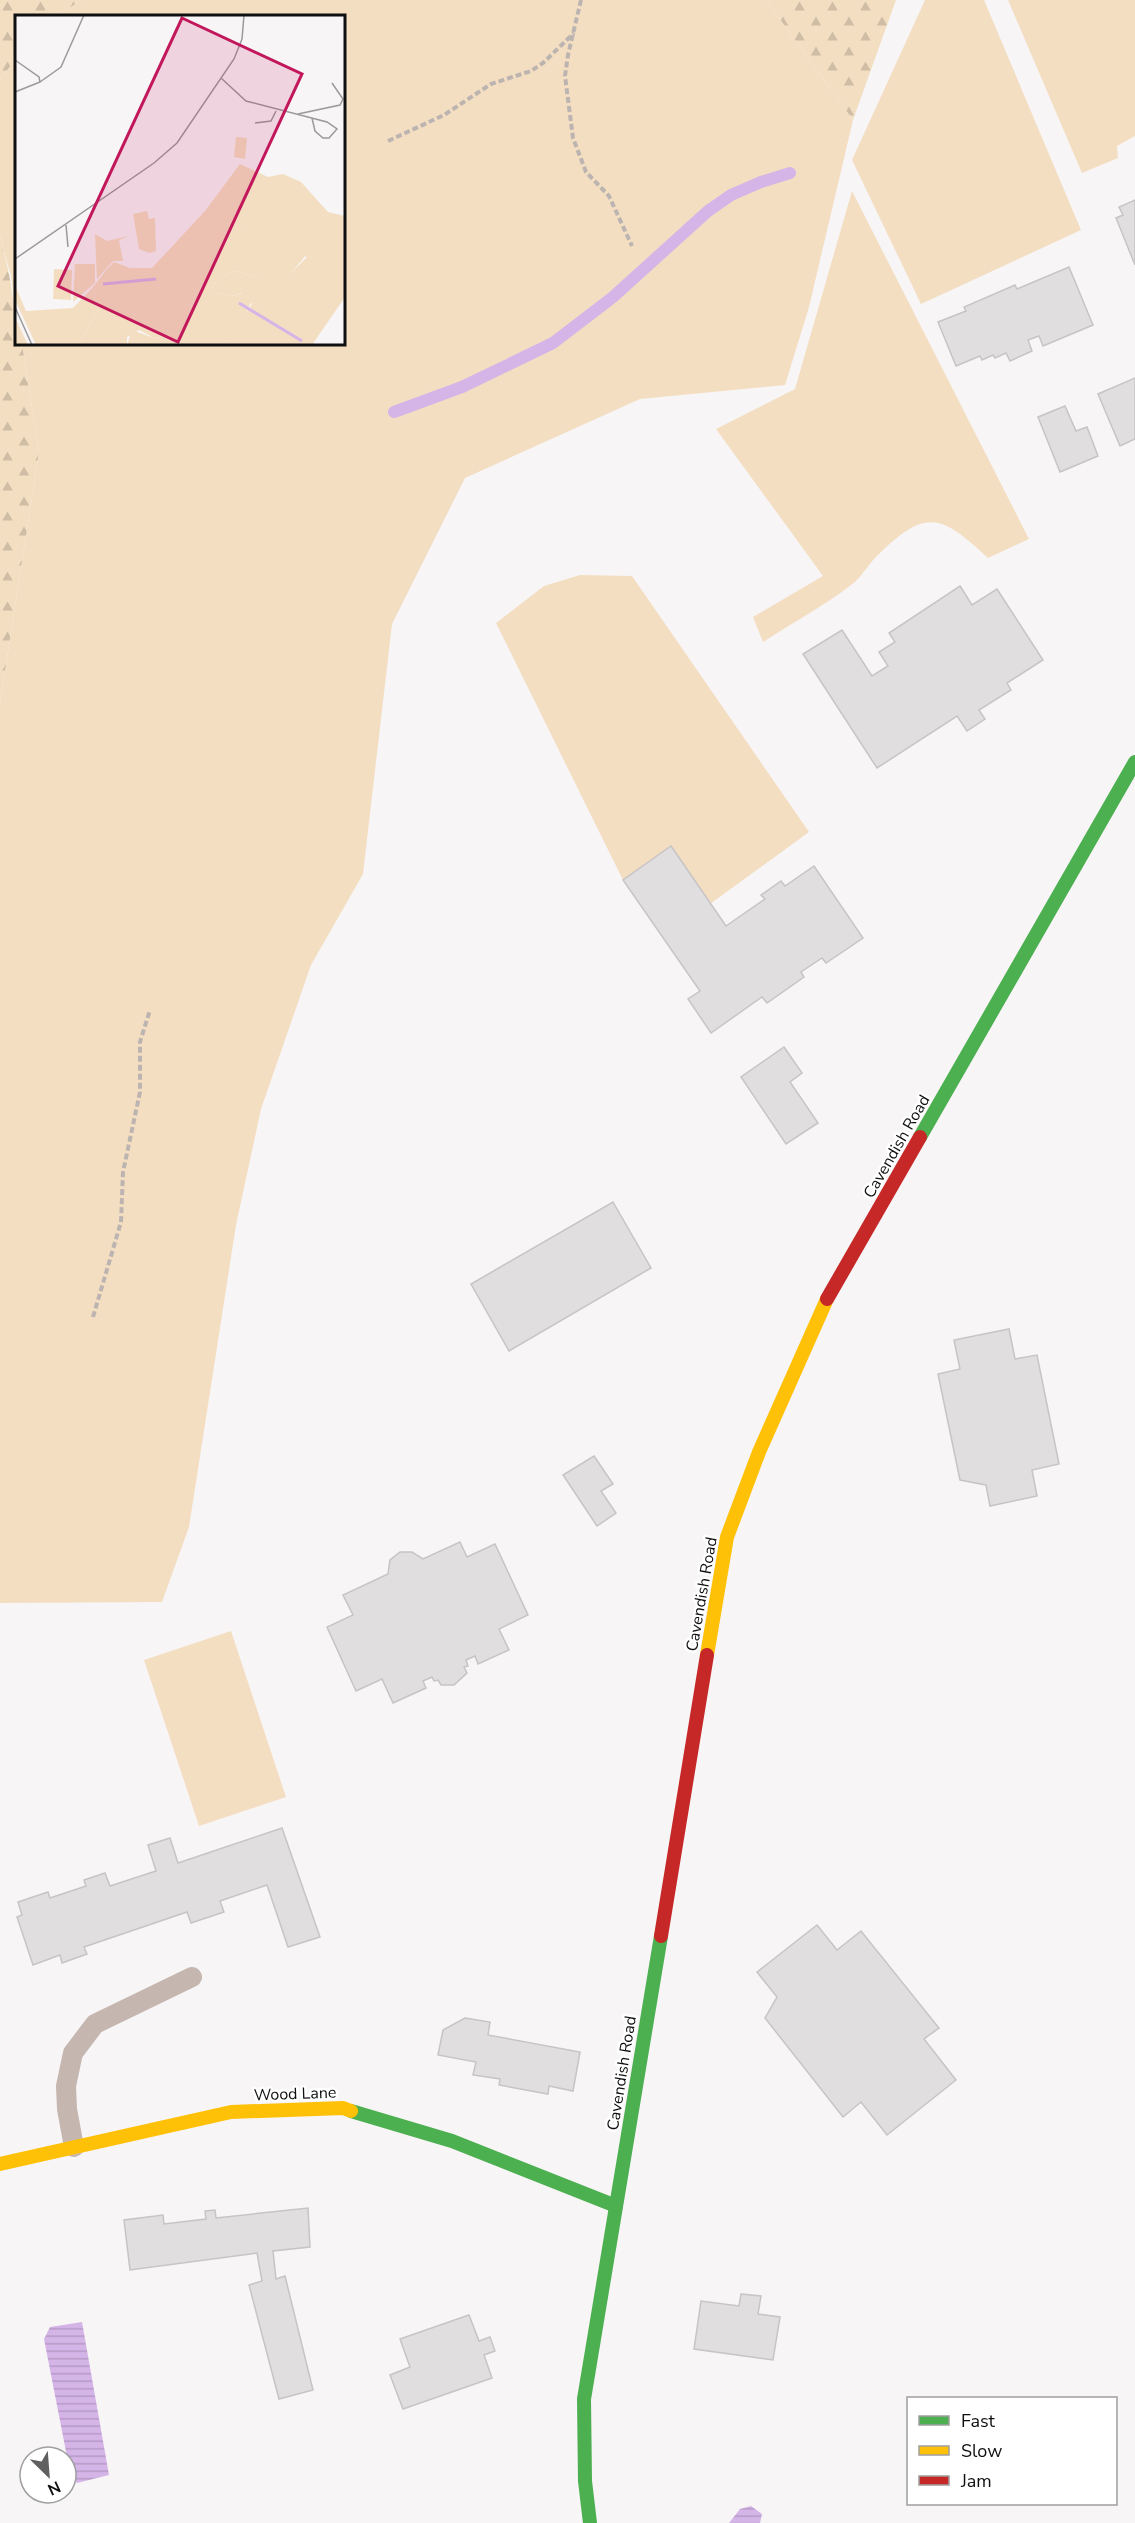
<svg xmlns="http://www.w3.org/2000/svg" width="1135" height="2523" font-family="'Nunito Sans',sans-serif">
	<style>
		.grass { fill: #f4dec1 }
		.forest { fill: url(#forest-firs) }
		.water { fill: url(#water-rules) }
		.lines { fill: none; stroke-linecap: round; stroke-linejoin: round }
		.stream { stroke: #d5b4e8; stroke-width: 12 }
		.building { fill: #e0dedf; stroke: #c6c4c5; stroke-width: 1.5 }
		.path { stroke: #bcb4b0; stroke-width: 4; stroke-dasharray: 6 3; stroke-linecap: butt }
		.lane { stroke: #c5b6b0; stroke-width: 20 }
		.fast { stroke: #4caf50; stroke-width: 14 }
		.slow { stroke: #ffc107; stroke-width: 14 }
		.jam { stroke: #c62828; stroke-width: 14 }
		.labels { text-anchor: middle; stroke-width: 5; stroke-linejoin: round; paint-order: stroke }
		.street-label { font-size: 16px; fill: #100f0f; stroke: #fff }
		.inset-river { fill: none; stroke: #d5b4e8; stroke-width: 3 }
		.inset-road { fill: none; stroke: #9b999a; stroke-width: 1.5 }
		.view { fill: #c2185b; fill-opacity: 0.15; stroke: #c2185b; stroke-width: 3 }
		.inset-edge { fill: none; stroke: #100f0f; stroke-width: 3 }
	</style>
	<defs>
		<pattern id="forest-firs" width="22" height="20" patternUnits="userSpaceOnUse" patternTransform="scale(1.5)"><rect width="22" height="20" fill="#f4dec1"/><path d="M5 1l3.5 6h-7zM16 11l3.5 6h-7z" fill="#d0bda5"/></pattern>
		<pattern id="water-rules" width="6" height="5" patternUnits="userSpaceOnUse" patternTransform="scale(1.5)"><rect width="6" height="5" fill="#d5b4e8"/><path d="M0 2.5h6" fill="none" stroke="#b69ac6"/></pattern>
	</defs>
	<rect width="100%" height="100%" fill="#f7f5f6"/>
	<g class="grass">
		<polygon points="82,0 766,0 853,120 809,307 785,385 640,399 465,478 392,624 363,874 311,965 261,1109 236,1225 189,1527 162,1602 0,1603 0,703 39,452 22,344 344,344 344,16 56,16"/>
		<polygon points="925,0 984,0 1081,230 921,304 852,160"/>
		<polygon points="1008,0 1135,0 1135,136 1117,146 1118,158 1082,173"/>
		<polygon points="16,58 16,312 11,276 0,237 0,80"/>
		<path d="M852 191 1029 539 988 558C940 513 925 508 876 557 867 566 861 578 851 585 824 606 792 623 763 642L753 617 823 576 716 429 795 389Z"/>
		<polygon points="580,575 632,576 809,832 710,904 671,847 623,880 496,623 544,586"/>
		<polygon points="231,1631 286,1797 199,1826 144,1660"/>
	</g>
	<g class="forest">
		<polygon points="0,0 82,0 56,16 16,16 16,58 0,80"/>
		<polygon points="766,0 896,0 853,120"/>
		<path d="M0 237C10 273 16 306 16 344H22L39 452 0 703Z"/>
	</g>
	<g class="water">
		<polygon points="82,2322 109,2475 77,2483 71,2477 44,2339 50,2327"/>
		<polygon points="751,2506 762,2514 760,2523 729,2523 740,2509"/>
	</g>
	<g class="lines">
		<polyline class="stream" points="394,412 462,387 553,343 613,297 708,211 731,195 761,182 790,173"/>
	</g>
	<g class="building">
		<polygon points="1135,200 1135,265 1116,218 1123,215 1119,207"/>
		<polygon points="1069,267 1093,325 1043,346 1039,336 1028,340 1032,351 1010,361 1006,353 995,358 993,355 982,360 980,356 956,366 938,322 966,311 964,307 1015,285 1017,289"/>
		<polygon points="1135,378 1135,439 1120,446 1098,394"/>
		<polygon points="1065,406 1076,431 1087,427 1098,456 1060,472 1038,417"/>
		<polygon points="960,586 972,605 997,589 1043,660 1007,683 1011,690 979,710 985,719 967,731 957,716 877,768 803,654 842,630 872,676 888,666 879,652 895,642 889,633"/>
		<polygon points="671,846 726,926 765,899 761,895 781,881 785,886 814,866 863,938 826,963 822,958 801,972 804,977 767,1003 762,997 711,1033 688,999 700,991 623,880"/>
		<polygon points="784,1047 802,1073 790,1082 818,1123 786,1144 741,1077"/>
		<polygon points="613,1202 651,1268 509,1351 471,1284"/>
		<polygon points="1009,1329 1015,1359 1037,1355 1059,1464 1032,1470 1037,1496 990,1506 986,1485 960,1480 938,1374 960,1369 954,1340"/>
		<polygon points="594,1456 613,1484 601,1491 616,1513 597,1526 563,1475"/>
		<polygon points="460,1542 467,1557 495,1544 528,1615 499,1629 509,1650 478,1664 475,1656 466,1660 468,1666 464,1667 467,1673 454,1685 441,1685 438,1680 434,1681 432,1677 423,1681 426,1688 393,1703 382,1679 356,1691 327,1627 353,1615 343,1595 388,1574 390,1560 400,1552 412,1552 423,1559"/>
		<polygon points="282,1828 320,1937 288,1947 267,1885 220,1901 224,1912 191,1923 187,1912 84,1947 87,1954 62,1963 60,1955 33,1965 17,1917 22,1915 18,1902 48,1892 50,1898 86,1886 84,1880 105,1873 110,1886 156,1871 148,1845 170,1838 178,1863"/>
		<polygon points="817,1925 837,1950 861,1931 939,2028 924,2039 956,2080 887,2135 861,2102 843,2117 765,2018 777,1997 757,1972"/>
		<polygon points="465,2018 490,2022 488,2035 580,2052 573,2091 549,2086 548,2094 499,2085 500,2079 473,2075 476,2062 438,2055 443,2030"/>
		<polygon points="308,2208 310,2247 273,2251 276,2279 285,2276 313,2390 279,2399 249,2285 262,2281 257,2253 130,2270 124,2220 163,2215 164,2224 206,2219 205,2211 215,2210 216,2218"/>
		<polygon points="741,2294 761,2296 758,2314 780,2317 773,2360 694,2349 701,2301 739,2306"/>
		<polygon points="469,2315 479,2341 490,2337 495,2351 484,2355 492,2378 403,2409 390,2375 410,2367 400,2339"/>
	</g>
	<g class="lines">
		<g class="path">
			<polyline points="581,0 568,55 565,76 573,138 586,172 609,196 632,246"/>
			<polyline points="388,141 444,115 491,84 531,71 543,63 574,33"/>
			<polyline points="93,1317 121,1222 123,1172 140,1092 140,1042 150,1010"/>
		</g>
		<polyline class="lane" points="74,2147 67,2109 66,2086 73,2053 95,2024 192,1977"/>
		<g class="fast">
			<polyline points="920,1137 1135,762"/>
			<polyline points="351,2111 452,2141 616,2206"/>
			<polyline points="590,2523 585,2481 584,2399 661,1936"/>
		</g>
		<g class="slow">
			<polyline points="707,1655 727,1537 759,1452 827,1299"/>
			<polyline points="0,2164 231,2112 343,2108 351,2111"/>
		</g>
		<g class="jam">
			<polyline points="827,1299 920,1137"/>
			<polyline points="661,1936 707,1655"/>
		</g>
	</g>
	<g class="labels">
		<g class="street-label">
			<text transform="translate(896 1146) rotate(-60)" y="6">Cavendish Road</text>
			<text transform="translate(701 1594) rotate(-80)" y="6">Cavendish Road</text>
			<text transform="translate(621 2073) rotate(-81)" y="6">Cavendish Road</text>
			<text transform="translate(295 2093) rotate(-2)" y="6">Wood Lane</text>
		</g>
	</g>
	<g transform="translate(15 15)">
		<rect width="330" height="330" fill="#f7f5f6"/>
		<path d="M221 122 232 123 230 144 219 142ZM225 149 253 162 268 159 286 167 313 197 330 201V282L297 330H210L237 289 226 278 218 281 200 278 197 273 203 263 220 256 247 264 276 258 292 242 229 214 181 277 167 318 139 323 124 315 112 322V330H63L83 295 78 272 92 254 99 247 115 253H137L190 196ZM132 196 134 204 140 203 141 236 134 238 124 234 118 199ZM80 219 92 226 114 221 104 225 108 246H98L82 264ZM60 249H80V268L58 287ZM39 254 57 255 56 285 38 284Z" fill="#f4dec1"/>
		<path d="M257 203 283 212 297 233 276 258 264 264 253 266 220 256 203 263 197 273 200 278 218 281 234 276 238 283 222 317 210 330H112L117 315 139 323 167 318 181 277 214 229 229 214ZM0 270 11 296 58 293 78 272 83 295 63 330H21L0 285ZM0 302 13 330H0Z" fill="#f4dec1"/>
		<path class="inset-river" d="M88 269 141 264M224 288 287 326"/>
		<path class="inset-road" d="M0 45 24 62 25 67 0 77M206 63 231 86 312 107 322 114 314 123H308L300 116 297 103M25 67 46 52 69 0M283 99 325 90 328 84 317 68M240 108 256 106 261 96M51 210 53 232M0 244 139 148 162 128 219 44 227 24 229 0M0 292 17 330"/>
		<path class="view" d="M167 3 287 59 163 327 43 271Z"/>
		<rect width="330" height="330" class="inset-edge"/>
	</g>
	<rect x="907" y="2397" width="210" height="108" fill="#ffffff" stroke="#9f9f9f" stroke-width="1.5"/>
	<rect x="919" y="2416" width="30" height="9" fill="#4caf50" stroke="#9f9f9f" stroke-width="1.5"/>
	<text x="961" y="2427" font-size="18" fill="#100f0f">Fast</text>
	<rect x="919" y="2446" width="30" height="9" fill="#ffc107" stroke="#9f9f9f" stroke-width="1.5"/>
	<text x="961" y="2457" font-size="18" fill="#100f0f">Slow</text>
	<rect x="919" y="2476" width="30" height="9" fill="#c62828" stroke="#9f9f9f" stroke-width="1.5"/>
	<text x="961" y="2487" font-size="18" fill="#100f0f">Jam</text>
	<g transform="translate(48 2475) rotate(155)"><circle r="28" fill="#ffffff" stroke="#9f9f9f" stroke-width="1.5"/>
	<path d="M0-4.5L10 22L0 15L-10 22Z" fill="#616060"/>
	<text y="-9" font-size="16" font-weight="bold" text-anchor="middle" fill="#100f0f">N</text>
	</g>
</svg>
